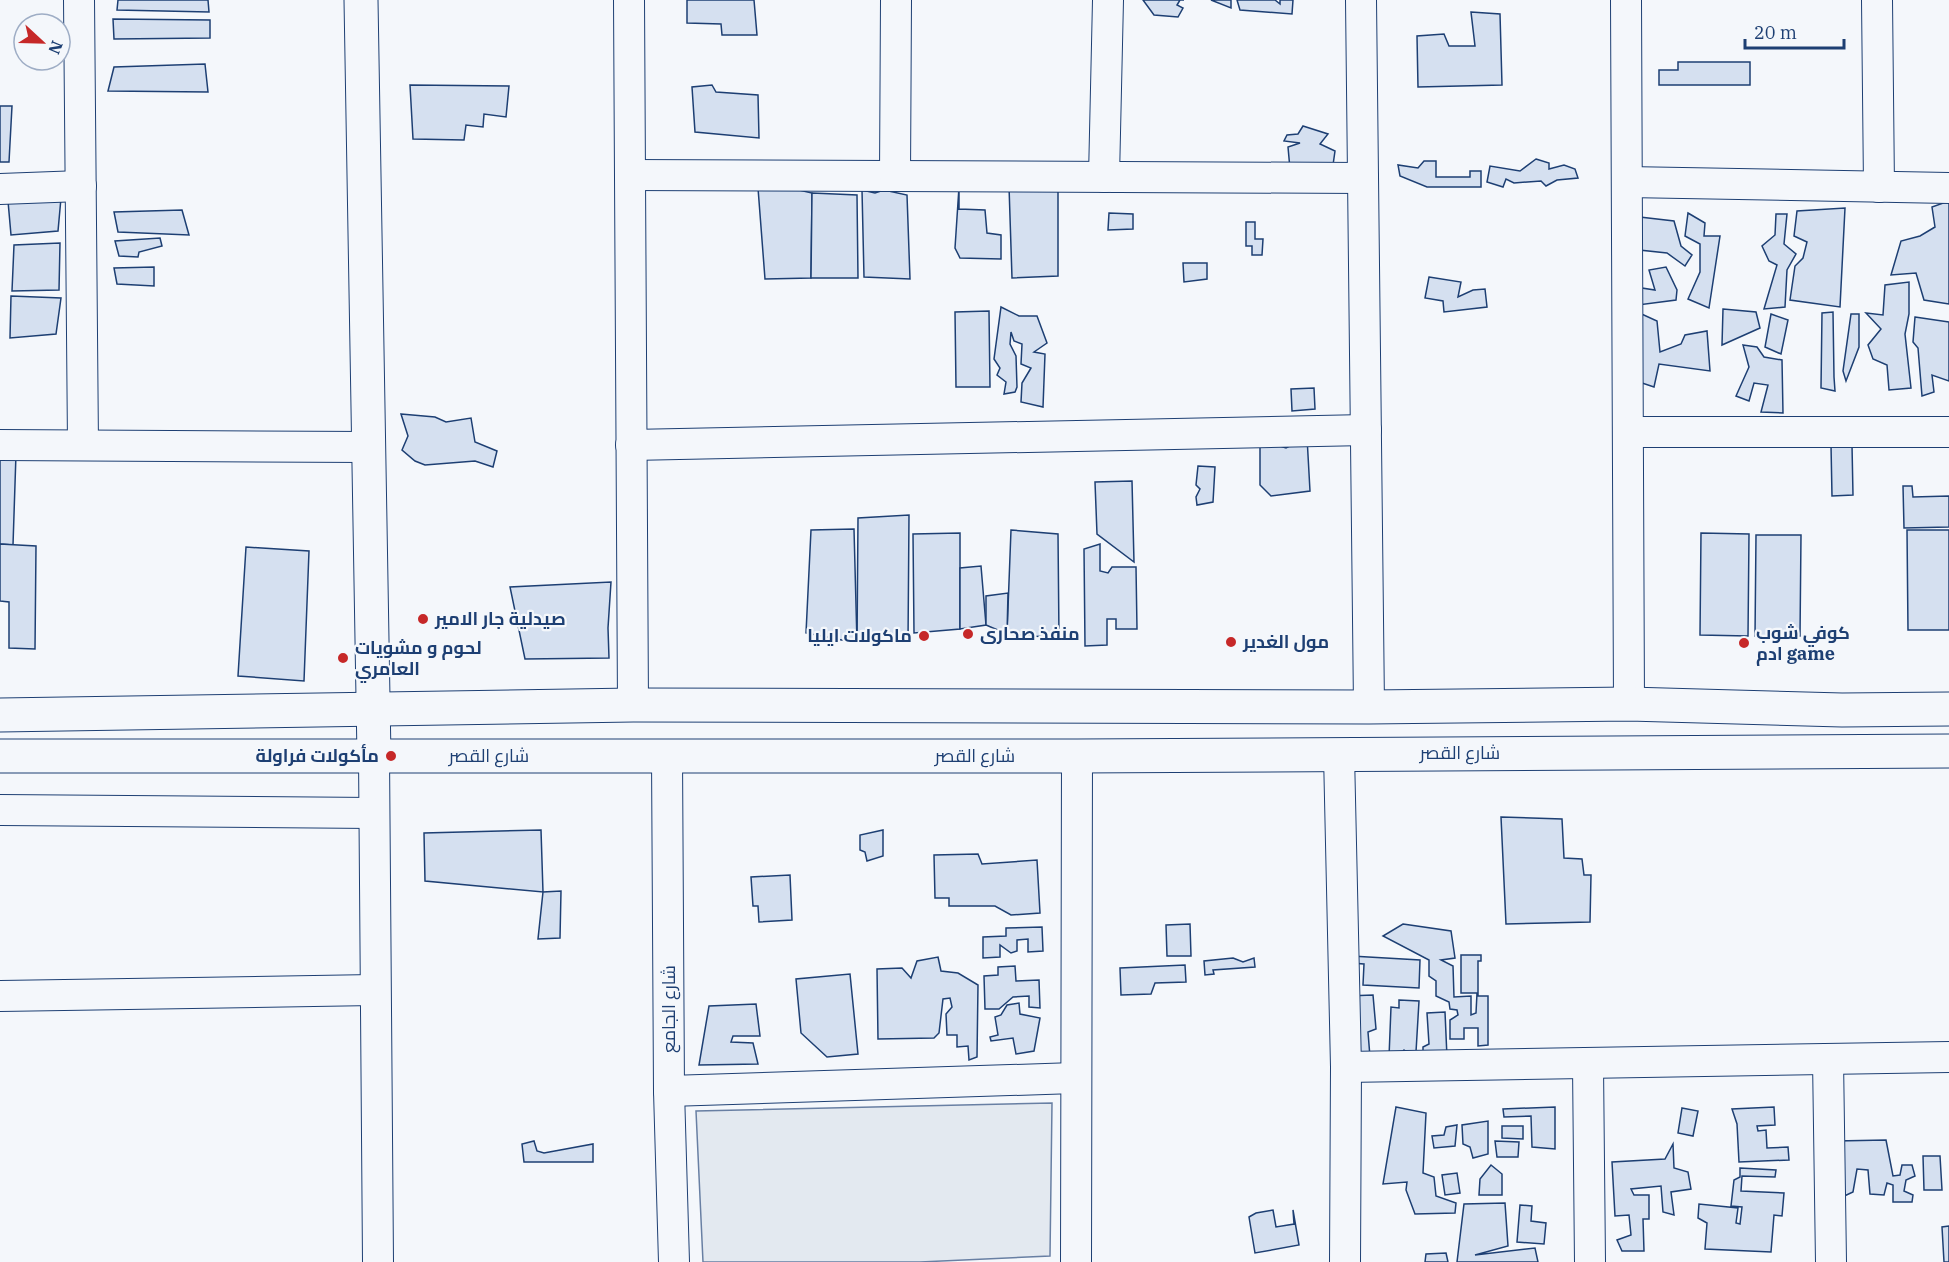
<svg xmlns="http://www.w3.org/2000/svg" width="1949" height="1262" font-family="'IBM Plex Serif',Cairo,serif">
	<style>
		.green { fill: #e3e9f0; stroke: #687fa3; stroke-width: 1.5 }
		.building { fill: #d5e0f0; stroke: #1d3f73; stroke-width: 1.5 }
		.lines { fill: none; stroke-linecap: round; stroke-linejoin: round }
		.street-casing { stroke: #1d3f73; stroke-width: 32 }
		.secondary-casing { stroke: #1d3f73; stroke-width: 35 }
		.street { stroke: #f4f7fb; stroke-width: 30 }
		.secondary { stroke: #f4f7fb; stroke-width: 33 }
		.poi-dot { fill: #c62828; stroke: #f4f7fb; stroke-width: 2 }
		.labels { text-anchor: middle; stroke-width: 4.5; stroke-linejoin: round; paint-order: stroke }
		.poi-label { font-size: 18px; font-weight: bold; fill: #1d3f73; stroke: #f4f7fb; text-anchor: start }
		.street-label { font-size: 18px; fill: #1d3f73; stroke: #f4f7fb }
	</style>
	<rect width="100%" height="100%" fill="#f4f7fb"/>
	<polygon class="green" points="1052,1103 1050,1256 920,1262 703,1262 696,1111"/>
	<g class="building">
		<polygon points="118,0 208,0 209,12 117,10"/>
		<polygon points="687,0 754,0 757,35 722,35 721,24 687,23"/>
		<polygon points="1143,0 1184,0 1180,0 1177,5 1183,8 1178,17 1154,15"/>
		<polygon points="1211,0 1231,0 1231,8"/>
		<polygon points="1237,0 1275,0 1280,4 1280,0 1293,0 1292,14 1240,10"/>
		<polygon points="1471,12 1500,14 1502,85 1418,87 1417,36 1444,34 1449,46 1475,46"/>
		<polygon points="113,19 210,20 210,38 114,39"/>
		<polygon points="1678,62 1750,62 1750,85 1659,85 1659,70 1678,70"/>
		<polygon points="205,64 208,92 108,91 114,67"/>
		<polygon points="410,85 509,86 506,117 484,114 483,127 466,125 464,140 413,139"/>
		<polygon points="712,85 716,92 758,95 759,138 695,132 692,87"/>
		<polygon points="0,106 12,106 9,162 0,162"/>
		<polygon points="1303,126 1328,134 1320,144 1335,151 1333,165 1290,169 1288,147 1300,143 1284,141 1287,135 1298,134"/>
		<polygon points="1536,159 1549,163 1549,169 1564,165 1575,169 1578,178 1557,180 1546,186 1541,181 1514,183 1506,179 1503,187 1487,182 1490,166 1520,171"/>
		<polygon points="1424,161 1436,161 1436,177 1470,177 1470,171 1481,171 1481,187 1427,187 1400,176 1398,165 1418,168"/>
		<polygon points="1009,186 1058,188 1058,276 1012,278"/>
		<polygon points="786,187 812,193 811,278 765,279 758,188"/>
		<polygon points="959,187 959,209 985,210 987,233 1001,235 1001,259 960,258 955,248"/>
		<polygon points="862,190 875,193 884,190 907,195 910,279 864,277"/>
		<polygon points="812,193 857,195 858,278 811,278"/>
		<polygon points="61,198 58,231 11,235 8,201"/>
		<polygon points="1949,201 1949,304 1924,300 1916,273 1891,275 1901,241 1920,236 1935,227 1932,207"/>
		<polygon points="1845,208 1840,307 1790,300 1795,266 1803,258 1807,242 1794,236 1797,211"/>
		<polygon points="182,210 189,235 118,232 114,212"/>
		<polygon points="1109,213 1133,214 1133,229 1108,230"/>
		<polygon points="1688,213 1705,223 1704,236 1720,236 1709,308 1688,299 1700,272 1700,244 1685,236"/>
		<polygon points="1776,214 1787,214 1784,244 1796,254 1787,270 1785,307 1764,309 1777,265 1769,261 1762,246 1775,235"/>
		<polygon points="1631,216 1674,221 1681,246 1692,255 1685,266 1667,253 1630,249"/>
		<polygon points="1246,222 1255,222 1255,239 1263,239 1262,255 1252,255 1252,246 1246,246"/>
		<polygon points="160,238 162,246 139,252 138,257 119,256 115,241"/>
		<polygon points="60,243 59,290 12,291 14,245"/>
		<polygon points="1183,263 1207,263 1207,279 1184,282"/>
		<polygon points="154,267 154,286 117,284 114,268"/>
		<polygon points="1666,267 1677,290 1676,300 1638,305 1635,287 1655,290 1649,270"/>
		<polygon points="1429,277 1461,282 1458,297 1473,290 1485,289 1487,307 1444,312 1443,301 1425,298"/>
		<polygon points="1909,282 1909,314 1905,334 1911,388 1889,390 1887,365 1873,359 1868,345 1881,329 1866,313 1883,315 1885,285"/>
		<polygon points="11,296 61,298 56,334 10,338"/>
		<polygon points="1001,307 1019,316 1037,316 1047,343 1034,352 1045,354 1043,407 1021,402 1022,383 1031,368 1021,364 1022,344 1014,341 1011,332 1010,344 1016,356 1017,387 1015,392 1004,394 1006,382 997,375 1000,368 994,359"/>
		<polygon points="1723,309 1756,312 1760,328 1722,345"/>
		<polygon points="989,311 990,387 956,387 955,312"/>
		<polygon points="1635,311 1657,321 1660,352 1681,344 1685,335 1707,331 1710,371 1659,364 1654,387 1636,381"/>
		<polygon points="1833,312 1834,377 1835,391 1821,388 1822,313"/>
		<polygon points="1771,314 1788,320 1781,354 1765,347"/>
		<polygon points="1851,314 1859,314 1859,347 1846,381 1843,371"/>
		<polygon points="1915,317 1949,322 1949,381 1932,375 1934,392 1922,396 1918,348 1913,342"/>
		<polygon points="1743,345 1757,347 1764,357 1782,360 1783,413 1761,412 1768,385 1754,383 1749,401 1736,396 1749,367"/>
		<polygon points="1314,388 1315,409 1292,411 1291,389"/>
		<polygon points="401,414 435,417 446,422 471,418 475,442 497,451 493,467 475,461 425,465 415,461 402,450 408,436"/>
		<polygon points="1307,437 1310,491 1271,496 1260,485 1260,440 1286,448"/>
		<polygon points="1831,445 1852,445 1853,495 1832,496"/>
		<polygon points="0,452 16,454 13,545 0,544"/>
		<polygon points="1198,466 1215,467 1213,502 1197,505 1196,497 1200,489 1196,485"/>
		<polygon points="1132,481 1134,562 1097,534 1095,482"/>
		<polygon points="1903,486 1912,486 1913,497 1949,496 1949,527 1904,528"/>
		<polygon points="909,515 908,643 857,643 858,518"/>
		<polygon points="854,529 857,643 806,633 811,530"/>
		<polygon points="1011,530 1058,534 1059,638 1007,634"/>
		<polygon points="1907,530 1949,530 1949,630 1908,630"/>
		<polygon points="960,533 960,629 914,633 913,534"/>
		<polygon points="1701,533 1749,534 1748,636 1700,635"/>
		<polygon points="1756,535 1801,535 1800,636 1755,636"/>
		<polygon points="0,544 36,546 35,649 9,648 9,602 0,601"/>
		<polygon points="1100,544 1100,571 1108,573 1112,567 1136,567 1137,629 1116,629 1116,619 1107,619 1107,645 1085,646 1084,549"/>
		<polygon points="246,547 309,551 304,681 238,676"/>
		<polygon points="981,566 986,625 960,629 960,568"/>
		<polygon points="611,582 608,628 609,658 525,659 510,587"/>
		<polygon points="1008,593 1007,634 986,625 986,596"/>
		<polygon points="1501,817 1562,819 1564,858 1582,859 1584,875 1591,875 1590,922 1506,924"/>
		<polygon points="541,830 543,892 425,881 424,833"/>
		<polygon points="883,830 883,856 867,861 865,852 860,850 860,835"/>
		<polygon points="978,854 982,864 1037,860 1040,913 1011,915 995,906 949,906 949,898 935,898 934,855"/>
		<polygon points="790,875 792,920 759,922 758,906 753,906 751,877"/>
		<polygon points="561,891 560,938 538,939 543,892"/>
		<polygon points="1190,924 1191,956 1167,956 1166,925"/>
		<polygon points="1403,924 1451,931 1455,958 1441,960 1453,966 1454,997 1471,996 1471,1015 1476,1013 1477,993 1461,993 1461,955 1481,955 1481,961 1478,961 1478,996 1488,996 1488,1045 1478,1046 1478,1028 1464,1028 1464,1039 1450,1039 1450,1020 1458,1015 1457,1010 1450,1009 1449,1002 1436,996 1436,981 1429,976 1429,960 1383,936"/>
		<polygon points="1042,927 1043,951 1028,952 1028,939 1017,940 1017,951 1011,953 1000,945 1000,957 983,958 983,937 1006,936 1006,928"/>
		<polygon points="1351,956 1420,960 1419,988 1363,985 1364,964 1350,963"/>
		<polygon points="938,957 941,971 958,973 978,985 977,1057 969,1060 968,1046 957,1047 957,1035 947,1035 946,1014 952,1007 950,998 943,999 939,1033 934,1038 878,1039 877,969 902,968 911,978 917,961"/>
		<polygon points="1233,958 1243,962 1254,958 1255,967 1213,970 1214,974 1205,975 1204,961"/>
		<polygon points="1185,965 1186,982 1155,983 1151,994 1121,995 1120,968"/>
		<polygon points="1015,966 1016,981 1039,980 1040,1008 1029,1007 1029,996 1013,997 999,1009 985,1009 984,976 998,975 998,967"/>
		<polygon points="850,974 858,1054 827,1057 801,1033 796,979"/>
		<polygon points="1373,995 1376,1029 1368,1032 1370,1057 1353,1056 1347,996"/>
		<polygon points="1399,1000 1419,1001 1416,1052 1413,1056 1404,1050 1399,1057 1389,1057 1391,1007 1399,1008"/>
		<polygon points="1019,1003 1020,1014 1040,1018 1034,1051 1016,1054 1013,1038 991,1041 990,1037 998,1035 995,1017 1001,1015 1007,1005"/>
		<polygon points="756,1004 760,1036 733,1036 731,1042 753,1043 758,1064 699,1065 709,1006"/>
		<polygon points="1445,1012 1447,1057 1423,1058 1423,1047 1429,1044 1427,1013"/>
		<polygon points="1396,1107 1426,1113 1423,1173 1434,1177 1436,1196 1456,1203 1455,1213 1415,1214 1406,1190 1407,1182 1383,1184"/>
		<polygon points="1555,1107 1555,1149 1532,1147 1531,1116 1504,1117 1503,1109"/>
		<polygon points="1774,1107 1775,1125 1757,1126 1758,1131 1766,1130 1767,1148 1788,1147 1789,1160 1739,1162 1737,1124 1732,1109"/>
		<polygon points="1682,1108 1698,1111 1693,1136 1678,1133"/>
		<polygon points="1488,1121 1488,1154 1473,1158 1470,1147 1463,1144 1462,1125"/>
		<polygon points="1457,1125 1455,1146 1434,1148 1432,1136 1444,1135 1446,1127"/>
		<polygon points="1502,1126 1523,1126 1523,1139 1502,1138"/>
		<polygon points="1886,1140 1893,1176 1900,1175 1902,1165 1912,1165 1915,1176 1906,1180 1904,1191 1913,1195 1912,1202 1893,1202 1893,1185 1887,1183 1884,1195 1870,1194 1868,1170 1857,1169 1853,1192 1840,1198 1836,1141"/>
		<polygon points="534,1141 537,1151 544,1153 593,1144 593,1162 524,1162 522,1144"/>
		<polygon points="1495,1141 1519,1142 1518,1157 1497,1157"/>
		<polygon points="1673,1144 1674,1168 1688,1172 1691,1189 1671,1192 1674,1215 1663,1212 1661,1186 1631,1189 1634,1195 1649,1195 1649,1219 1643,1219 1644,1251 1622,1251 1617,1240 1631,1235 1629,1215 1615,1216 1612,1162 1665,1159"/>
		<polygon points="1923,1156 1940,1156 1942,1190 1924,1190"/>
		<polygon points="1491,1165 1502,1174 1502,1195 1479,1195 1480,1179"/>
		<polygon points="1740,1168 1776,1170 1775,1177 1742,1176 1741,1191 1784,1193 1782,1216 1774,1215 1771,1252 1705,1249 1707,1223 1698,1218 1699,1204 1738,1208 1736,1223 1740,1224 1742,1207 1731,1206 1734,1180 1740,1177"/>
		<polygon points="1457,1173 1460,1193 1445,1195 1442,1175"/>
		<polygon points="1505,1203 1508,1246 1475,1255 1535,1248 1538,1262 1457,1262 1464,1204"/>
		<polygon points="1520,1205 1532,1206 1531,1221 1546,1223 1544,1244 1517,1242"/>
		<polygon points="1273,1210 1276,1227 1294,1224 1293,1210 1299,1245 1255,1253 1249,1217 1256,1213"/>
		<polygon points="1949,1226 1949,1262 1944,1262 1942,1227"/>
		<polygon points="1446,1253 1448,1262 1425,1262 1426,1254"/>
	</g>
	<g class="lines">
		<g class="street-casing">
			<g id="street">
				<polyline points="79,0 83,445"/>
				<polyline points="629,0 633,705"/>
				<polyline points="1361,0 1369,707"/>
				<polyline points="1626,0 1629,704"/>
				<polyline points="1877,0 1879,187"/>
				<polyline points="630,175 1363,178"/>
				<polyline points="895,176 896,0"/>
				<polyline points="1104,177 1108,0"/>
				<polyline points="1627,182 1949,188"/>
				<polyline points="0,189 81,186"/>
				<polyline points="1628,432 1949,432"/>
				<polyline points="0,445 367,447"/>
				<polyline points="631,445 1366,430"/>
				<polyline points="1339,754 1346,1067 1345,1262"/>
				<polyline points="374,756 378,1262"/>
				<polyline points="667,756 669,1091 674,1262"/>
				<polyline points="0,810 374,813"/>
				<polyline points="0,996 374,990"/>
				<polyline points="1828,1059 1831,1262"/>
				<polyline points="1588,1065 1590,1262"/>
				<polyline points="1346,1067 1949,1057"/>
				<polyline points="669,1091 1075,1078"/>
				<polyline points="1076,1262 1077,756"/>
			</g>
		</g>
		<g class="secondary-casing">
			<g id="secondary">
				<polyline points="361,0 374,756"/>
				<polyline points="0,715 633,705 1369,707 1629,704 1842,710 1949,709"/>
				<polyline points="0,756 1077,756 1949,751"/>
			</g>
		</g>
		<use href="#street" class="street"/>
		<use href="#secondary" class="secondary"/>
	</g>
	<g class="poi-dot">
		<circle cx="423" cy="619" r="6"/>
		<circle cx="968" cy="634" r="6"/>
		<circle cx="924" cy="636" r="6"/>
		<circle cx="1231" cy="642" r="6"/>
		<circle cx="1744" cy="643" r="6"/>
		<circle cx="343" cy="658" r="6"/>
		<circle cx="391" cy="756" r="6"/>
	</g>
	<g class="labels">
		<g class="poi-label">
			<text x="435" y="625">صيدلية جار الامير</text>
			<text x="1756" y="639">كوفي شوب<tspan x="1756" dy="21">ادم game</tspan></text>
			<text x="980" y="640">منفذ صحارى</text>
			<text x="912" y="642" text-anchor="end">ماكولات ايليا</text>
			<text x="1243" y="648">مول الغدير</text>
			<text x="355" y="654">لحوم و مشويات<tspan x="355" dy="21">العامري</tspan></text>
			<text x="379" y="762" text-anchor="end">مأكولات فراولة</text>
		</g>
		<g class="street-label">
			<text x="1460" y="759">شارع القصر</text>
			<text x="489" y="762">شارع القصر</text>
			<text x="975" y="762">شارع القصر</text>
			<text transform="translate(669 1009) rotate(-90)" y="6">شارع الجامع</text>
		</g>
	</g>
	<g transform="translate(42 42) rotate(112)"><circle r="28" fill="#f4f7fb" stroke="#9eadc5" stroke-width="1.5"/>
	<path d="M0-4.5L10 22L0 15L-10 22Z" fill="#c62828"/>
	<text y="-9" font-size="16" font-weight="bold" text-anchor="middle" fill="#1d3f73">N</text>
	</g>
	<path d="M1745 39v9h99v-9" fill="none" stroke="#1d3f73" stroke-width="3"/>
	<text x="1754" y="39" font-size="18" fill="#1d3f73" stroke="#f4f7fb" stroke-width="4.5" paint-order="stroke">20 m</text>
</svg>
